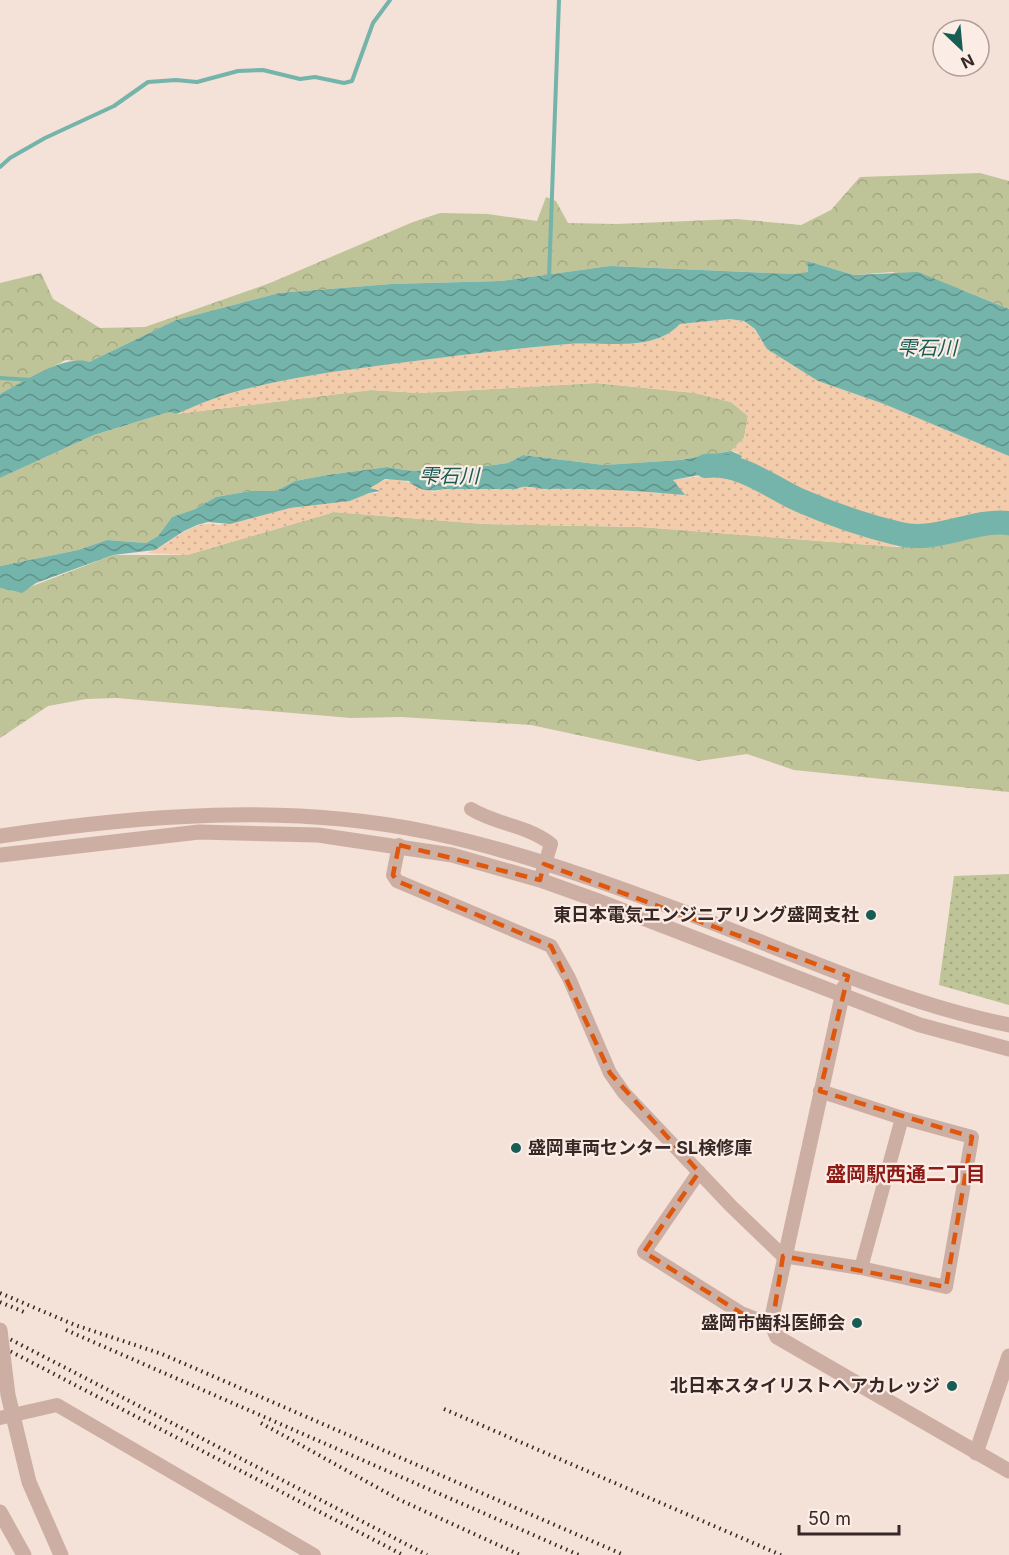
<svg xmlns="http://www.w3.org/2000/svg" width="1009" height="1555" font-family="Inter,'Noto Sans JP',sans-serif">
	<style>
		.forest { fill: url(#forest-crowns) }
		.sand { fill: url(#sand-dots) }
		.park { fill: url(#park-dots) }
		.water { fill: url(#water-waves) }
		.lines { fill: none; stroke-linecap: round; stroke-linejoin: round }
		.stream { stroke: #74b4aa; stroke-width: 4 }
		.river { stroke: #74b4aa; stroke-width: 24 }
		.minor { stroke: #cdaea3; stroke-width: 14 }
		.tertiary { stroke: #cdaea3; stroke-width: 15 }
		.rail { stroke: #372826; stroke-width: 4; stroke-dasharray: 1.5 4.5; stroke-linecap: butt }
		.tertiary-bridge { stroke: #cdaea3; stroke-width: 15 }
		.marked { fill: none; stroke: #df570d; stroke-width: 4.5; stroke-dasharray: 12 8; stroke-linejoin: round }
		.poi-dot { fill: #175d54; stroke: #fbede5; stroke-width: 2 }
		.labels { text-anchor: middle; stroke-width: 4.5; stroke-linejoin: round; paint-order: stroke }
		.poi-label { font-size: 18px; font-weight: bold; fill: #372826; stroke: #fbede5; text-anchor: end }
		.water-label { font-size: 20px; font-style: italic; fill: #175d54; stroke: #fbede5 }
		.neighbourhood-label { font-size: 20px; font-weight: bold; fill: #8f1b17; stroke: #fbede5 }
	</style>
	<defs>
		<pattern id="forest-crowns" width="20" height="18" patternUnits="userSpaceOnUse" patternTransform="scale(1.5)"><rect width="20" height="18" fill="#bec497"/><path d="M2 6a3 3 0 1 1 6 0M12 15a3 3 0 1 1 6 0" fill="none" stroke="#a4a882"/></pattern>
		<pattern id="sand-dots" width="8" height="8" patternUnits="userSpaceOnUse" patternTransform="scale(1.5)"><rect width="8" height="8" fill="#f3ccab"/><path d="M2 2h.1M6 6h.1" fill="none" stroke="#d1af93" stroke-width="1.8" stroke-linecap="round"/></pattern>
		<pattern id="park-dots" width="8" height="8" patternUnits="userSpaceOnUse" patternTransform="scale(1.5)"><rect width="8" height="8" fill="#bec497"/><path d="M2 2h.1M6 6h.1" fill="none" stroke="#a4a882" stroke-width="1.8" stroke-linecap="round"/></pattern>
		<pattern id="water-waves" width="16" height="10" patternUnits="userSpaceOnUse" patternTransform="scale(1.5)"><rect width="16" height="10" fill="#74b4aa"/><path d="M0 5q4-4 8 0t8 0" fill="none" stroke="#60928a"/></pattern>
	</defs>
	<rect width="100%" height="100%" fill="#f4e1d8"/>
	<g class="forest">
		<polygon points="980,173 1009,181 1009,309 963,290 892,272 854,275 807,261 808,273 795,274 610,266 501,281 391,284 279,293 176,320 89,362 66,360 0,394 0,283 41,273 53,299 100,328 145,327 270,283 413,222 440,213 488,214 537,221 546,197 556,201 568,223 616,224 736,219 801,225 831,210 860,177"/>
		<polygon points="596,383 695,393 731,402 748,416 744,438 731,451 680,460 604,465 523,455 508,463 464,469 412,471 387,467 327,475 295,481 276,491 250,491 216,497 195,509 172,517 158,536 146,543 107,540 78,550 0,566 0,478 94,435 169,412 176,414 371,390 420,393"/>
		<polygon points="334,512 484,524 641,527 897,547 1009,530 1009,792 794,770 747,754 699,761 531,725 401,717 351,718 117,698 86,699 48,706 0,738 0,588 17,592 113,555 187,555"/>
	</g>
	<path class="sand" d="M729 319 743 321 755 329 767 349 818 381 884 404 1009 456V517C991 515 979 519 962 523 939 527 915 528 891 526L885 531 887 541 897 547 641 527 484 524 334 512 187 555 147 553C173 545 190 518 219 525L290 508 350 501 369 493H377L379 490 370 488C389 471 413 483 433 492L444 489H516L524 485 545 489 588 487 659 493 679 489 673 480 734 472 739 462 737 452 731 451 744 438 748 416 731 402 695 393 596 383 420 393 371 390 176 414C194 407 212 398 231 393 291 376 353 369 414 361 466 355 517 348 568 344 604 341 654 353 680 324Z"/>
	<polygon class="park" points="1009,874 1009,1005 939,985 954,876"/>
	<g class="water">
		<path d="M807 261 854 275 918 272 1009 309V456L884 404 818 381 767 349 755 329 744 321 729 319 680 324C653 353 605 341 568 344 517 348 466 355 415 361 353 369 291 376 231 393 212 398 194 407 176 414L169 412 94 435 0 478V394C24 382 64 354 89 362L176 320 279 293 391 284 501 281 610 266 795 274 808 272Z"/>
		<path d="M731 451 742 456 731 475 710 473 673 480 685 495C639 491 593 488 547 489 535 489 527 484 516 489H444C431 492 418 491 409 481L385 479 370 488 380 491 369 493 350 501 290 508 230 524 208 522 197 525 184 531 155 550 113 555 36 583 22 593 0 588V566L78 550 107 540 146 543 158 536 172 517 195 509 216 497 250 491H276L295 481 327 475 387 467 412 471 464 469 508 463 523 455 604 465 680 460Z"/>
	</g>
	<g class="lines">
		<g class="stream">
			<polyline points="0,167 10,158 45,138 114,106 148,82 176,80 197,82 238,71 263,70 300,79 315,77 344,83 352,81 373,23 390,0"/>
			<polyline points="549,278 559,0"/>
			<polyline points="0,378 31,380"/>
		</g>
		<path class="river" d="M706 466C740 462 769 486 799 500 831 514 866 526 900 534 936 543 973 519 1009 523"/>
		<g class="minor">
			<path d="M471 809C497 825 527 825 551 844L540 880"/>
			<polyline points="399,845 393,875 397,881 551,946 569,978 610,1073 624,1093 731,1206 783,1256 861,1268 946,1287 972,1137 902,1118 820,1091"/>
			<polyline points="699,1172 644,1252 741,1313 772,1325"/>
			<polyline points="861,1268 902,1118"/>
			<polyline points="0,1418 57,1405 314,1555"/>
		</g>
		<g class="tertiary">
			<path d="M0 836C141 815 287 803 428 832 509 849 590 877 668 906 781 947 891 1001 1009 1025"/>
			<polyline points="0,855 199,832 318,835 452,855 540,880 596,900 920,1025 1009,1049"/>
			<polyline points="844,987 773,1312 772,1325 777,1337 1009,1471"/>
			<polyline points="976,1453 1009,1356"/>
			<polyline points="0,1512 24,1555"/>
		</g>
		<g class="rail">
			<polyline points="0,1293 75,1325 162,1354 624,1555"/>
			<polyline points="0,1302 24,1312"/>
			<polyline points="66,1330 579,1555"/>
			<polyline points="0,1334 427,1555"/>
			<polyline points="0,1346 403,1555"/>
			<polyline points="444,1409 781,1555"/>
			<polyline points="261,1423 398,1499 520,1555"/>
		</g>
		<polyline class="tertiary-bridge" points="0,1330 8,1395 29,1482 61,1555"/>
	</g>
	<path class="marked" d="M399 845 540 880 544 864 848 976 820 1091 972 1137 946 1287 783 1256 772 1325 741 1313 644 1252 699 1172 610 1073 551 946 397 881 393 875Z"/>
	<g class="poi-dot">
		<circle cx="871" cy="915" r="6"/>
		<circle cx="516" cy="1148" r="6"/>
		<circle cx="857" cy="1323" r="6"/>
		<circle cx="952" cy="1386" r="6"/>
	</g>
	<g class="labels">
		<g class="poi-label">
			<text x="859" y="921">東日本電気エンジニアリング盛岡支社</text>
			<text x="528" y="1154" text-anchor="start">盛岡車両センター SL検修庫</text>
			<text x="845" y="1329">盛岡市歯科医師会</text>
			<text x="940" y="1392">北日本スタイリストヘアカレッジ</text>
		</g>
		<g class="water-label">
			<text x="927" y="355">雫石川</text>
			<text x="449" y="483">雫石川</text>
		</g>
		<g class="neighbourhood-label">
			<text x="906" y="1181">盛岡駅西通二丁目</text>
		</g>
	</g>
	<g transform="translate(961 48) rotate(154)"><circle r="28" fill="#fbede5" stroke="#ad9e99" stroke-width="1.5"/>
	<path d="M0-4.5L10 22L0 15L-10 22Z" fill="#175d54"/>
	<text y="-9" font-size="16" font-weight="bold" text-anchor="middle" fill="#372826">N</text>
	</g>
	<path d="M799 1525v9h100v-9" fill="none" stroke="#372826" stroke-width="3"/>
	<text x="808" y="1525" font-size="18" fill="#372826" stroke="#fbede5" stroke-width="4.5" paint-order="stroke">50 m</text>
</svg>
